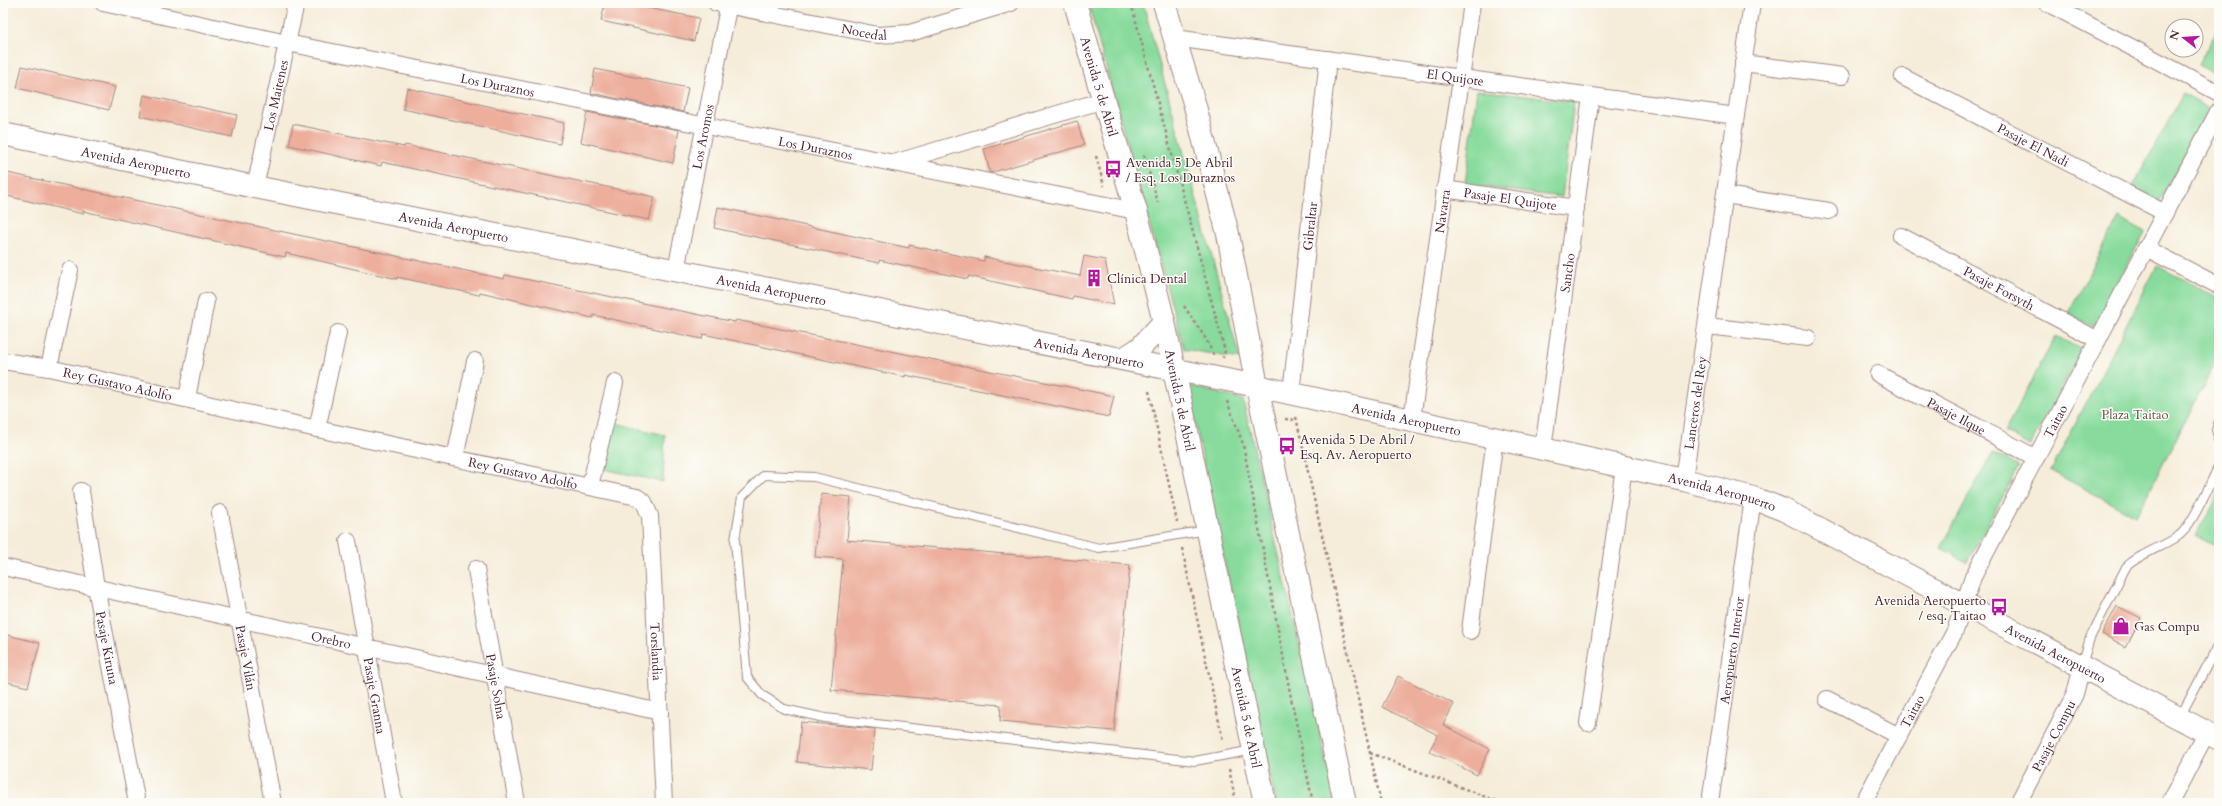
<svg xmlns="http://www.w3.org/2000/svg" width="2222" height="806" font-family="Cardo,serif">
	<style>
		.green { fill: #88db9c; stroke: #697d64 }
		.building { fill: #edae9b }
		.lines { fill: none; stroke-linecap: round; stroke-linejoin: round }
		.lane-casing { stroke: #a08682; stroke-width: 10 }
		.street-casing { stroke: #a08682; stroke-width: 18 }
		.secondary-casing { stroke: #a08682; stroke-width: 24 }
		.path { stroke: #a08682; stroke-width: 2.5; stroke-dasharray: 3 3; stroke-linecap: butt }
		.lane { stroke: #fff; stroke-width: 8 }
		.street { stroke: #fff; stroke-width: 16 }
		.secondary { stroke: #fff; stroke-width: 22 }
		.labels { text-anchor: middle; stroke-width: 3; stroke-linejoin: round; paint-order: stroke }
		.street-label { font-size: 13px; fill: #4a1f2b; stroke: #fdfcf7 }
		.poi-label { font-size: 13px; fill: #4a1f2b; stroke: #fdfcf7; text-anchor: start }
		.park-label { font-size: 13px; fill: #5d574d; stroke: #fdfcf7 }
	</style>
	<rect width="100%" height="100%" fill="#fdfcf7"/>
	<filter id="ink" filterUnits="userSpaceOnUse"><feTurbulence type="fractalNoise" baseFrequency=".025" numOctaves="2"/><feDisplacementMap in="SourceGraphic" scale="8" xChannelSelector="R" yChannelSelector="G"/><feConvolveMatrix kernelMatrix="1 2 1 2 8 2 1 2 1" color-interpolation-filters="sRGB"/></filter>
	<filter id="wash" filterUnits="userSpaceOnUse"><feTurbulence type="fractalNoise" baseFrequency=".012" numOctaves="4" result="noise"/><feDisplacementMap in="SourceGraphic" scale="16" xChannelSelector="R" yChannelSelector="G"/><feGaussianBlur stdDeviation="0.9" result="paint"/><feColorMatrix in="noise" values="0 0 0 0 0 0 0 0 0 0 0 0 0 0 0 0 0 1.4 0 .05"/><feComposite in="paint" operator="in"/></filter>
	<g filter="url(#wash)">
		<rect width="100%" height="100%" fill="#f5edd9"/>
		<g class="green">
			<polygon points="1088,3 1143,3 1240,359 1184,349"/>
			<polygon points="2219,26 2219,76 2198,65"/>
			<polygon points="1477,90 1574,102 1562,197 1465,185"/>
			<polygon points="2183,94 2209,109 2158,204 2131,190"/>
			<polygon points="2119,218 2145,232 2094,327 2068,313"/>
			<polygon points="2157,266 2219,298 2219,356 2136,516 2051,471"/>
			<polygon points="2056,336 2082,350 2030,446 2004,432"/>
			<polygon points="1187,385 1243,400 1336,803 1276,803"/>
			<polygon points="615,423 665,435 663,482 604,469"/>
			<polygon points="1993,452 2019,467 1967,562 1941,548"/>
			<polygon points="2219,493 2219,548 2196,536"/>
		</g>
		<g id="blocks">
			<g class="building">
				<polygon points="605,3 622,3 699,18 694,41 601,21"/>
				<polygon points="22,66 115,87 109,110 17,88"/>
				<polygon points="595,69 688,88 683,112 591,93"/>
				<polygon points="407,88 564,123 560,144 403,109"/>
				<polygon points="144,95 237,115 232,137 140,116"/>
				<polygon points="587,112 679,130 673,163 581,142"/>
				<polygon points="1077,121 1084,145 990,173 984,149"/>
				<polygon points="293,124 404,147 405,145 655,197 649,220 382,162 381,166 289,145"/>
				<polygon points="3,172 504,279 505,275 735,322 736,320 1114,396 1109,417 905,375 905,377 703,334 702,339 593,315 593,318 480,292 479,295 397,277 397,279 286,253 285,257 83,211 83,214 3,195"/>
				<polygon points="718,207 909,248 909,245 984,261 984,257 1080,276 1084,256 1105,260 1114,305 1073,296 1072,299 968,276 968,279 879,260 879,263 714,228"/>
				<polygon points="821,494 851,497 847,540 1130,565 1114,731 1000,721 1001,705 831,690 843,559 815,557"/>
				<polygon points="2117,606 2141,618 2126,647 2102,634"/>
				<polygon points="3,634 40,643 28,687 3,681"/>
				<polygon points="1398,676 1454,704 1443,725 1490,749 1477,775 1429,751 1438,735 1382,707"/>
				<polygon points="801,722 875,729 871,770 797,762"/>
			</g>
		</g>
	</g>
	<g filter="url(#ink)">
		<use href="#blocks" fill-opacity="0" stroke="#a08682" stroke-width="1"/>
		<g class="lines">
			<g class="lane-casing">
				<g id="lane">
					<polyline points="2219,421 2216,430 2219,440"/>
					<polyline points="1207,530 1099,548 814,477 764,475 742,497 735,540 747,677 762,695 784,709 825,718 1195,761 1253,750"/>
					<path d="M2082 665 2090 638 2126 567C2140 553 2161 548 2177 537 2192 528 2210 482 2219 466"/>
					<polyline points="2180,717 2219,643"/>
				</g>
			</g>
			<g class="street-casing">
				<g id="street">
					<path id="s1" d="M103 3 287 43 1136 211"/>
					<path id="s2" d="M716 3 878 35 910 33 1011 3"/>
					<polyline points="2047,3 2219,93"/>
					<path id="s3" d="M1175 38 1736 116"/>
					<polyline points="1743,63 1842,76"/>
					<path id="s4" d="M1903 77 2165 213"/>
					<polyline points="894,163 1104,100"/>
					<path id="s5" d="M255 187 296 3"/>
					<path id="s6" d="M1444 189 1576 208"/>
					<polyline points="1725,195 1829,211"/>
					<path id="s7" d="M1901 236 2098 340"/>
					<polyline points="2146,248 2219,286"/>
					<path id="s8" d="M676 270 729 3"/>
					<polyline points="1707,326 1808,338"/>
					<path id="s9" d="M3 361 49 368 317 429 637 497 644 502 650 516 664 803"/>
					<polyline points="49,368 70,270"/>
					<path id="s10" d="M1878 374 2036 458"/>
					<path id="s11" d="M1291 393 1328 59"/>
					<polyline points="187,398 206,301"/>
					<path id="s12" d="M1412 419 1472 3"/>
					<polyline points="317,429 338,333"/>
					<path id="s13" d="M1543 449 1591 96"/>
					<polyline points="455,458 475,361"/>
					<path id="s14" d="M1684 480 1752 3"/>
					<polyline points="590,486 615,383"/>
					<path id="s15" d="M81 491 96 587 137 803"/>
					<path id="s16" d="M220 513 273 803"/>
					<path id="s17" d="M348 541 394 803"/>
					<path id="s18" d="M3 567 660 712"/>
					<path id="s19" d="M476 569 517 803"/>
					<polyline points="1470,631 1495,438"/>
					<polyline points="1827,699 1899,736"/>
					<polyline points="1588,723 1624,467"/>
					<path id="s20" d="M1710 803 1753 498"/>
					<path id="s21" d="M1863 803 1955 631 1973 577 2219 110"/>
					<path id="s22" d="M2018 803 2075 694 2082 666"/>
					<polyline points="2170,803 2207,732"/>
				</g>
			</g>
			<g class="secondary-casing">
				<g id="secondary">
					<path id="s23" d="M1075 3 1136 211 1164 322 1265 803"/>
					<polyline points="1164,3 1195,106 1228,234 1257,386 1345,803"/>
					<path id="s24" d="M3 134 255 187 1257 386 1684 480 1753 498 1784 510 2219 739"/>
					<polyline points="1123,359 1140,348 1164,322"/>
				</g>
			</g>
			<g class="path">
				<polyline points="1131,3 1225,351 1223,358"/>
				<polyline points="1144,155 1158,203"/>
				<polyline points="1096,156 1104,186"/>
				<polyline points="1184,306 1206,339 1214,356"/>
				<polyline points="1149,391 1177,522"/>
				<polyline points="1227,401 1243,444 1292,703 1313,803"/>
				<polyline points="1296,417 1381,803"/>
				<polyline points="1285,419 1296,420"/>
				<polyline points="1182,548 1223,741"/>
				<polyline points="1370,753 1502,803"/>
				<polyline points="1229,769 1236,803"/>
			</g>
			<use href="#lane" class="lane"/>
			<use href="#street" class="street"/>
			<use href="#secondary" class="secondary"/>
		</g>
	</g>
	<defs>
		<g id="bus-bare" transform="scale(1.38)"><path d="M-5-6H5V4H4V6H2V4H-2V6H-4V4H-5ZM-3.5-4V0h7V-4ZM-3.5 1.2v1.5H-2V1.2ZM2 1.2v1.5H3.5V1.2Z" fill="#b5179e" stroke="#fdfcf7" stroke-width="2.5" paint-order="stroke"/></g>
		<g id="building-bare" transform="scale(1.38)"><path d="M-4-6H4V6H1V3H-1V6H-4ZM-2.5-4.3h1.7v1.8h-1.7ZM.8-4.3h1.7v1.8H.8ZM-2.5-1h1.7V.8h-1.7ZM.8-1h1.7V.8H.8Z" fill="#b5179e" stroke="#fdfcf7" stroke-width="2.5" paint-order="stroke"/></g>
		<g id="shop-bare" transform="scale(1.38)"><path d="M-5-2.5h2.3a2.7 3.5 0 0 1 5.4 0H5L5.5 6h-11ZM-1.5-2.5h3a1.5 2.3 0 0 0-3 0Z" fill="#b5179e" stroke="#fdfcf7" stroke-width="2.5" paint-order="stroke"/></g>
	</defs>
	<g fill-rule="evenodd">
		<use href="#bus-bare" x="1113" y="169"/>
		<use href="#building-bare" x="1094" y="278"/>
		<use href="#bus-bare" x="1287" y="446"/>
		<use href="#bus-bare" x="1999" y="607"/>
		<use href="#shop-bare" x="2121" y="626"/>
	</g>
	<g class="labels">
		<g class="street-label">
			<text dy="5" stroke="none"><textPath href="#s2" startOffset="151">Nocedal</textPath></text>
			<text dy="5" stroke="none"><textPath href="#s3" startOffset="283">El Quijote</textPath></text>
			<text dy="5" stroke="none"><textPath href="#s1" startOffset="403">Los Duraznos</textPath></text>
			<text dy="5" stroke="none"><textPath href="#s23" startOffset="87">Avenida 5 de Abril</textPath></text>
			<text dy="5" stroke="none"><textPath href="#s5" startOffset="94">Los Maitenes</textPath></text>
			<text dy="5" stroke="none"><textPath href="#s8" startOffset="136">Los Aromos</textPath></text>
			<text dy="5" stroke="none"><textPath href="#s4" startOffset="147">Pasaje El Nadi</textPath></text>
			<text dy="5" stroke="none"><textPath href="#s1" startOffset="727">Los Duraznos</textPath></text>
			<text dy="5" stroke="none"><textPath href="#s24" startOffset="136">Avenida Aeropuerto</textPath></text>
			<text dy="5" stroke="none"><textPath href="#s6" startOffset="67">Pasaje El Quijote</textPath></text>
			<text dy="5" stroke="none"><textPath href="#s12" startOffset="210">Navarra</textPath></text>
			<text dy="5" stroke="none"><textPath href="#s24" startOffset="460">Avenida Aeropuerto</textPath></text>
			<text dy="5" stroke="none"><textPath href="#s11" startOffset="168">Gibraltar</textPath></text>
			<text dy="5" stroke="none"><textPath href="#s13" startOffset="178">Sancho</textPath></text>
			<text dy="5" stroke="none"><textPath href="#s7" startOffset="111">Pasaje Forsyth</textPath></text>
			<text dy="5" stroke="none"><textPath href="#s24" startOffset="784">Avenida Aeropuerto</textPath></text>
			<text dy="5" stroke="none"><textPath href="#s24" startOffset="1108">Avenida Aeropuerto</textPath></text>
			<text dy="5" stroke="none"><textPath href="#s9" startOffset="117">Rey Gustavo Adolfo</textPath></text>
			<text dy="5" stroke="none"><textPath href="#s23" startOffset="411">Avenida 5 de Abril</textPath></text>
			<text dy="5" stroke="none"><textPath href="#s14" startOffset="78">Lanceros del Rey</textPath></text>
			<text dy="5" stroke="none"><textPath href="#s10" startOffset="89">Pasaje Ilque</textPath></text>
			<text dy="5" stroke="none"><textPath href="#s24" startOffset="1432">Avenida Aeropuerto</textPath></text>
			<text dy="5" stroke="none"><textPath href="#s21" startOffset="428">Taitao</textPath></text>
			<text dy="5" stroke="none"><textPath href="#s9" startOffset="532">Rey Gustavo Adolfo</textPath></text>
			<text dy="5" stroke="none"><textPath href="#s24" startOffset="1756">Avenida Aeropuerto</textPath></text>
			<text dy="5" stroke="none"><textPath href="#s18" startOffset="336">Orebro</textPath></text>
			<text dy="5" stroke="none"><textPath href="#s15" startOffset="159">Pasaje Kiruna</textPath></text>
			<text dy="5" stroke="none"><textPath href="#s20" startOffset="154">Aeropuerto Interior</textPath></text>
			<text dy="5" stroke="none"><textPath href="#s9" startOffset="808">Torslandia</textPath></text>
			<text dy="5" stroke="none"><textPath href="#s24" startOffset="2128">Avenida Aeropuerto</textPath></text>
			<text dy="5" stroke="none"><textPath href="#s16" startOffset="147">Pasaje Vilán</textPath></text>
			<text dy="5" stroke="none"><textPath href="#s19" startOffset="119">Pasaje Solna</textPath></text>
			<text dy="5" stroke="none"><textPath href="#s17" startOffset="157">Pasaje Granna</textPath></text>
			<text dy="5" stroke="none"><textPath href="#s21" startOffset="104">Taitao</textPath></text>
			<text dy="5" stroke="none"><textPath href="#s23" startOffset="735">Avenida 5 de Abril</textPath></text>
			<text dy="5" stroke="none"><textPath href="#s22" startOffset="76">Pasaje Compu</textPath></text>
		</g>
		<g class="poi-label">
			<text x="1126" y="167">Avenida 5 De Abril<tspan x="1126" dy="15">/ Esq. Los Duraznos</tspan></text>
			<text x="1107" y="283">Clínica Dental</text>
			<text x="1300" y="444">Avenida 5 De Abril /<tspan x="1300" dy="15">Esq. Av. Aeropuerto</tspan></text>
			<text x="1986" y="605" text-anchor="end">Avenida Aeropuerto<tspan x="1986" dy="15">/ esq. Taitao</tspan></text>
			<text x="2134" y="631">Gas Compu</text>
		</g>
		<g class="park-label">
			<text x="2135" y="419">Plaza Taitao</text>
		</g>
	</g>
	<rect width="2222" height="806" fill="none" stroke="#fdfcf7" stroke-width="16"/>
	<g transform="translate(2184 38) rotate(287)"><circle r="19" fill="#fdfcf7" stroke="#b5a4a5"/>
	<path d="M0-3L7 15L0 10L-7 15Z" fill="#b5179e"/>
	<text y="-6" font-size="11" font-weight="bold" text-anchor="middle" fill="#4a1f2b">N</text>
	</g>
</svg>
